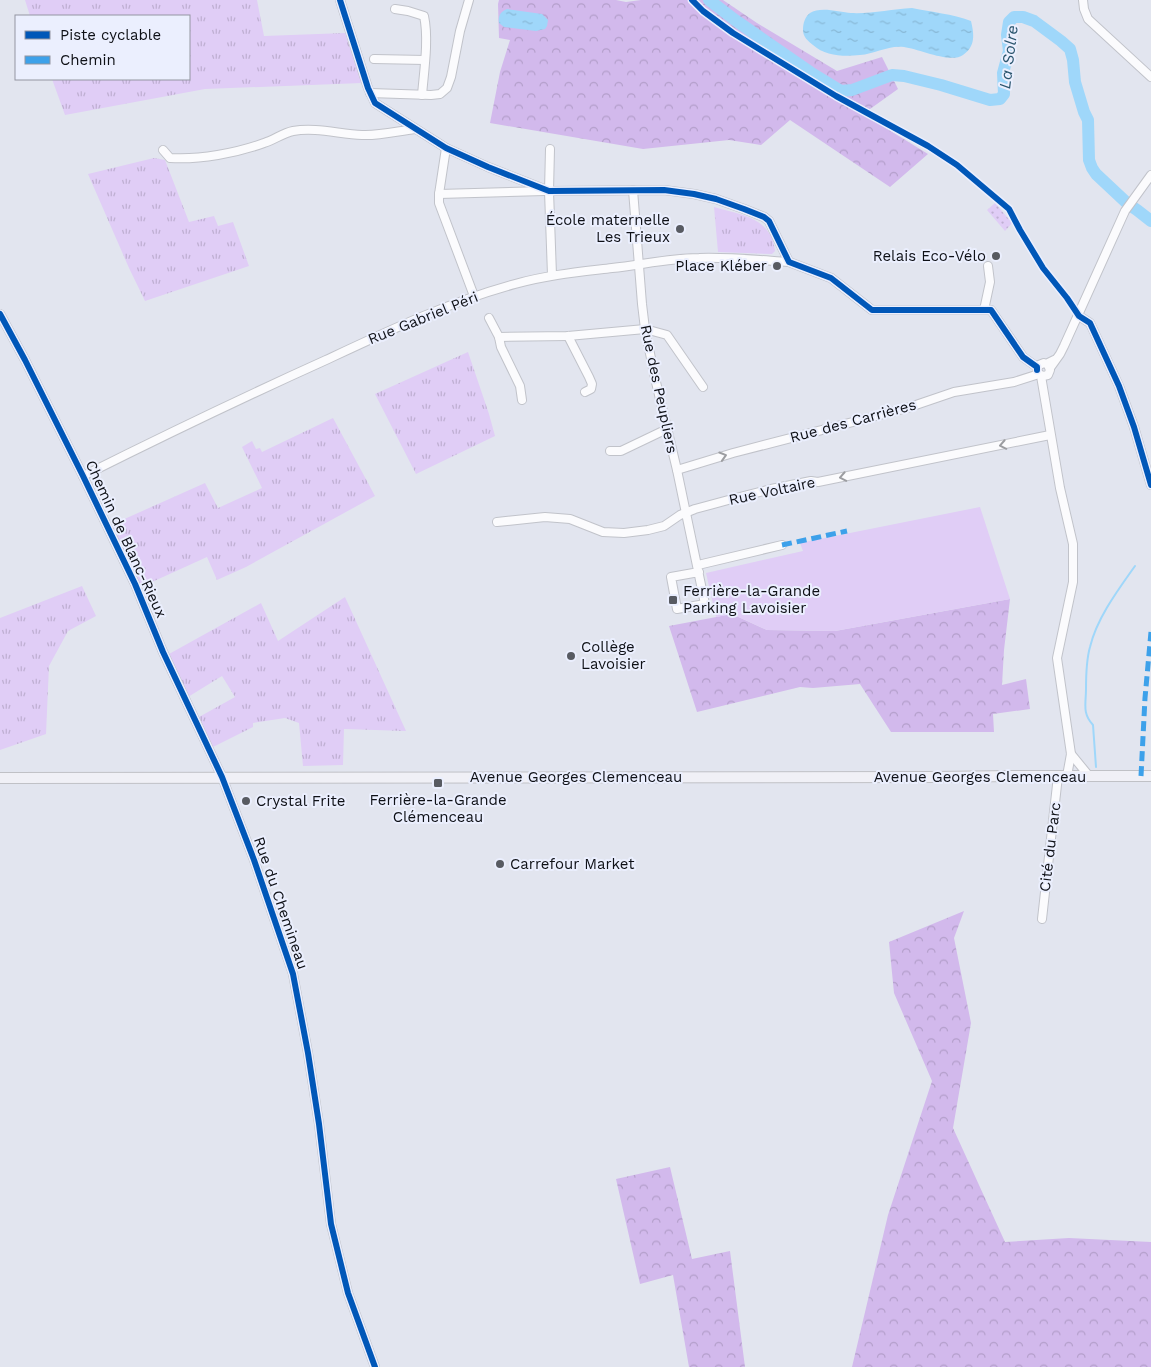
<svg xmlns="http://www.w3.org/2000/svg" width="1151" height="1367" font-family="'Work Sans',sans-serif">
	<style>
		.grass { fill: url(#grass-tufts) }
		.forest { fill: url(#forest-crowns) }
		.park { fill: url(#park-dots) }
		.pitch { fill: #e0cdf6 }
		.water { fill: url(#water-ripples) }
		.lines { fill: none; stroke-linecap: round; stroke-linejoin: round }
		.stream { stroke: #9fd7fa; stroke-width: 2 }
		.river { stroke: #9fd7fa; stroke-width: 12 }
		.minor-casing { stroke: #c1c3ca; stroke-width: 10 }
		.major-casing { stroke: #c0c1c6; stroke-width: 12 }
		.minor { stroke: #fbfbfd; stroke-width: 8 }
		.major { stroke: #f0f0f6; stroke-width: 10 }
		.quiet { stroke: #3da1ea; stroke-width: 5; stroke-dasharray: 10 5; stroke-linecap: butt }
		.cycleway-casing { stroke: #ebeffe; stroke-width: 9 }
		.cycleway { stroke: #0057b8; stroke-width: 6 }
		.oneway { stroke: #9c9da1 }
		.poi-dot { fill: #585b62; stroke: #ebeffe; stroke-width: 2 }
		.labels { text-anchor: middle; stroke-width: 4; stroke-linejoin: round; paint-order: stroke }
		.poi-label { font-size: 15px; fill: #0e1016; stroke: #ebeffe; text-anchor: start }
		.street-label { font-size: 15px; fill: #0e1016; stroke: #ebeffe }
		.water-label { font-size: 16px; font-style: italic; fill: #2a556e; stroke: #ebeffe }
	</style>
	<defs>
		<pattern id="grass-tufts" width="24" height="20" patternUnits="userSpaceOnUse" patternTransform="scale(1.25)"><rect width="24" height="20" fill="#e0cdf6"/><path d="M3 7l-1-3M5 7V3M7 7l1-3M15 17l-1-3M17 17v-4M19 17l1-3" fill="none" stroke="#bfafd2"/></pattern>
		<pattern id="forest-crowns" width="20" height="18" patternUnits="userSpaceOnUse" patternTransform="scale(1.25)"><rect width="20" height="18" fill="#d2b9ec"/><path d="M2 6a3 3 0 1 1 6 0M12 15a3 3 0 1 1 6 0" fill="none" stroke="#b39eca"/></pattern>
		<pattern id="park-dots" width="8" height="8" patternUnits="userSpaceOnUse" patternTransform="scale(1.25)"><rect width="8" height="8" fill="#e0cdf6"/><path d="M2 2h.1M6 6h.1" fill="none" stroke="#bfafd2" stroke-width="1.8" stroke-linecap="round"/></pattern>
		<pattern id="water-ripples" width="26" height="14" patternUnits="userSpaceOnUse" patternTransform="scale(1.25)"><rect width="26" height="14" fill="#9fd7fa"/><path d="M2 4q2-2 4 0t4 0M15 11q2-2 4 0t4 0" fill="none" stroke="#88b8d6"/></pattern>
	</defs>
	<rect width="100%" height="100%" fill="#e2e5ef"/>
	<g class="grass">
		<polygon points="25,0 257,0 264,36 345,33 362,83 205,89 65,115 52,79 189,79 189,16 30,16"/>
		<polygon points="154,158 165,160 189,222 214,216 218,226 233,222 249,266 145,301 129,268 88,174"/>
		<path d="M714 207C741 215 771 217 775 251L772 254 718 252Z"/>
		<polygon points="468,352 489,414 495,436 416,474 375,394"/>
		<polygon points="333,418 375,496 246,567 217,580 207,557 141,587 111,525 205,483 218,508 262,488 242,447 252,441 256,449 260,448 262,452"/>
		<polygon points="82,586 96,616 68,631 49,666 46,734 0,750 0,618"/>
		<polygon points="345,597 406,731 344,729 343,765 303,766 299,723 285,718 253,723 253,727 213,747 199,717 235,697 222,676 188,697 169,654 261,603 278,641"/>
	</g>
	<g class="forest">
		<polygon points="499,0 616,0 626,2 641,0 723,0 757,23 837,71 882,57 898,89 863,114 928,154 890,187 790,120 761,145 729,140 643,149 490,123 500,72 510,40 499,38 498,4"/>
		<polygon points="1010,599 1004,650 1002,685 1026,679 1030,709 993,714 994,732 891,732 860,684 813,688 800,687 697,712 669,626 732,614 767,630 835,631"/>
		<polygon points="964,911 954,938 971,1023 953,1128 1005,1242 1069,1238 1151,1242 1151,1367 852,1367 888,1215 932,1081 894,993 889,942"/>
		<polygon points="670,1167 692,1259 730,1251 745,1367 689,1367 673,1275 640,1284 616,1179"/>
	</g>
	<polygon class="park" points="995,203 1012,223 1005,231 987,210"/>
	<polygon class="pitch" points="980,507 1010,599 835,631 767,630 732,614 716,617 706,573 803,551 800,543"/>
	<g class="water">
		<path d="M912 8C932 12 952 14 971 21 974 34 976 46 963 55 951 64 919 49 904 47 888 45 875 54 860 55 844 57 825 56 813 45 808 41 803 37 803 30 803 23 805 17 810 13 820 6 840 12 851 13 871 14 892 9 912 8Z"/>
		<path d="M507 9 542 14 548 20 547 26 545 29 536 31 504 27 499 23C498 16 500 12 507 9Z"/>
	</g>
	<g class="lines">
		<path class="stream" d="M1096 767 1093 725C1082 713 1086 704 1086 689 1086 675 1086 661 1090 647 1097 618 1118 590 1135 566"/>
		<polyline class="river" points="709,0 735,20 810,72 841,91 852,90 892,75 904,76 941,85 990,100 1000,99 1004,94 1003,73 1009,51 1007,35 1009,22 1014,17 1023,17 1034,21 1061,41 1070,49 1073,60 1075,82 1084,112 1088,120 1089,160 1092,168 1096,174 1128,204 1137,210 1151,221"/>
		<g class="minor-casing">
			<g id="minor">
				<polyline points="340,0 368,88 375,103 446,148 488,167 549,191 664,190 694,194 716,199 744,209 764,217 769,221 789,262 831,278 872,310 991,310 1023,357 1037,367"/>
				<polyline points="1083,0 1084,9 1088,19 1151,77"/>
				<path d="M395 9 408 11 424 16C429 39 424 71 422 95"/>
				<polyline points="374,59 425,60"/>
				<polyline points="370,93 431,95 440,94 447,88 451,77 460,31 469,0"/>
				<polyline points="446,148 439,194 439,203 474,296"/>
				<polyline points="550,149 549,191 552,275"/>
				<path d="M163 150 170 158C199 160 237 153 264 143 274 140 283 133 293 131 316 127 339 134 362 135 379 136 398 131 415 129"/>
				<polyline points="633,190 642,304 645,329 655,378 677,470 705,604 677,609 671,577 699,572"/>
				<polyline points="439,194 545,191"/>
				<polyline points="984,310 990,282 988,266"/>
				<polyline points="0,314 25,360 83,476 135,584 163,652 222,777 254,860 293,974 308,1053 319,1124 331,1224 348,1293 375,1367"/>
				<polyline points="1079,316 1090,323 1119,386 1134,427 1151,485"/>
				<polyline points="489,318 499,337 501,347 520,386 522,400"/>
				<polyline points="568,336 589,377 592,384 591,389 585,392"/>
				<polyline points="499,337 568,336 645,329 667,335 703,387"/>
				<polyline points="1048,365 1050,370 1048,375 1043,376 1039,374 1037,370 1039,365 1044,363 1046,364 1054,360"/>
				<polyline points="1050,368 1060,354 1064,346 1125,211 1151,175"/>
				<polyline points="1041,376 1060,488 1073,544 1073,582 1057,658 1071,754 1067,776"/>
				<polyline points="610,451 621,451 667,429"/>
				<polyline points="677,470 733,453 907,408 954,392 1014,382 1039,374"/>
				<path d="M83 476C163 436 244 397 326 360 388 331 449 302 515 284 547 275 579 272 612 268 641 265 669 258 699 258 729 257 759 260 789 262"/>
				<polyline points="497,522 545,517 570,519 603,532 624,533 648,530 664,526 680,515 695,509 732,499 771,489 811,481 818,482 1050,435"/>
				<polyline points="698,565 782,545"/>
				<polyline points="1071,754 1089,776"/>
				<polyline points="1042,919 1058,776"/>
			</g>
		</g>
		<g class="major-casing">
			<polyline id="major" points="0,778 935,777 1012,776 1151,776"/>
		</g>
		<use href="#minor" class="minor"/>
		<use href="#major" class="major"/>
		<g class="quiet">
			<polyline points="782,545 847,531"/>
			<polyline points="1141,776 1145,698 1151,632"/>
		</g>
		<g class="cycleway-casing">
			<g id="cycleway">
				<polyline points="340,0 368,88 375,103 446,148 488,167 549,191 664,190 694,194 716,199 744,209 764,217 769,221 789,262 831,278 872,310 991,310 1023,357 1037,367 1037,370"/>
				<polyline points="692,0 703,11 733,33 836,96 928,146 957,165 1009,209 1020,230 1043,268 1067,298 1079,316 1090,323 1119,386 1134,427 1151,485"/>
				<polyline points="0,314 25,360 83,476 135,584 163,652 222,777 254,860 293,974 308,1053 319,1124 331,1224 348,1293 375,1367"/>
			</g>
		</g>
		<use href="#cycleway" class="cycleway"/>
	</g>
	<defs><path id="oneway-chevron" d="M-2-3.5L2.5 0L-2 3.5" fill="none" stroke-width="1.6" stroke-linecap="round" stroke-linejoin="round" transform="scale(1.25)"/></defs>
	<g class="oneway">
		<use href="#oneway-chevron" transform="translate(1003 445) rotate(169)"/>
		<use href="#oneway-chevron" transform="translate(723 456) rotate(-17)"/>
		<use href="#oneway-chevron" transform="translate(843 477) rotate(169)"/>
	</g>
	<g class="poi-dot">
		<circle cx="680" cy="229" r="5"/>
		<circle cx="996" cy="256" r="5"/>
		<circle cx="777" cy="266" r="5"/>
		<rect x="668" y="595" width="10" height="10" rx="2.5"/>
		<circle cx="571" cy="656" r="5"/>
		<rect x="433" y="778" width="10" height="10" rx="2.5"/>
		<circle cx="246" cy="801" r="5"/>
		<circle cx="500" cy="864" r="5"/>
	</g>
	<g class="labels">
		<g class="poi-label">
			<text x="670" y="225" text-anchor="end">École maternelle<tspan x="670" dy="17">Les Trieux</tspan></text>
			<text x="986" y="261" text-anchor="end">Relais Eco-Vélo</text>
			<text x="767" y="271" text-anchor="end">Place Kléber</text>
			<text x="683" y="596">Ferrière-la-Grande<tspan x="683" dy="17">Parking Lavoisier</tspan></text>
			<text x="581" y="652">Collège<tspan x="581" dy="17">Lavoisier</tspan></text>
			<text x="438" y="805" text-anchor="middle">Ferrière-la-Grande<tspan x="438" dy="17">Clémenceau</tspan></text>
			<text x="256" y="806">Crystal Frite</text>
			<text x="510" y="869">Carrefour Market</text>
		</g>
		<g class="street-label">
			<text transform="translate(423 318) rotate(-22)" y="5">Rue Gabriel Péri</text>
			<text transform="translate(659 389) rotate(78)" y="5">Rue des Peupliers</text>
			<text transform="translate(853 421) rotate(-15)" y="5">Rue des Carrières</text>
			<text transform="translate(772 491) rotate(-12)" y="5">Rue Voltaire</text>
			<text transform="translate(126 539) rotate(65)" y="5">Chemin de Blanc-Rieux</text>
			<text x="576" y="782">Avenue Georges Clemenceau</text>
			<text x="980" y="782">Avenue Georges Clemenceau</text>
			<text transform="translate(1050 847) rotate(-83)" y="5">Cité du Parc</text>
			<text transform="translate(281 903) rotate(71)" y="5">Rue du Chemineau</text>
		</g>
		<g class="water-label">
			<text transform="translate(1008 57) rotate(-83)" y="6">La Solre</text>
		</g>
	</g>
	<rect x="15" y="15" width="175" height="65" fill="#ebeffe" stroke="#9396a1"/>
	<rect x="25" y="31" width="25" height="8" fill="#0057b8" stroke="#9396a1"/>
	<text x="60" y="40" font-size="15" fill="#0e1016">Piste cyclable</text>
	<rect x="25" y="56" width="25" height="8" fill="#3da1ea" stroke="#9396a1"/>
	<text x="60" y="65" font-size="15" fill="#0e1016">Chemin</text>
</svg>
